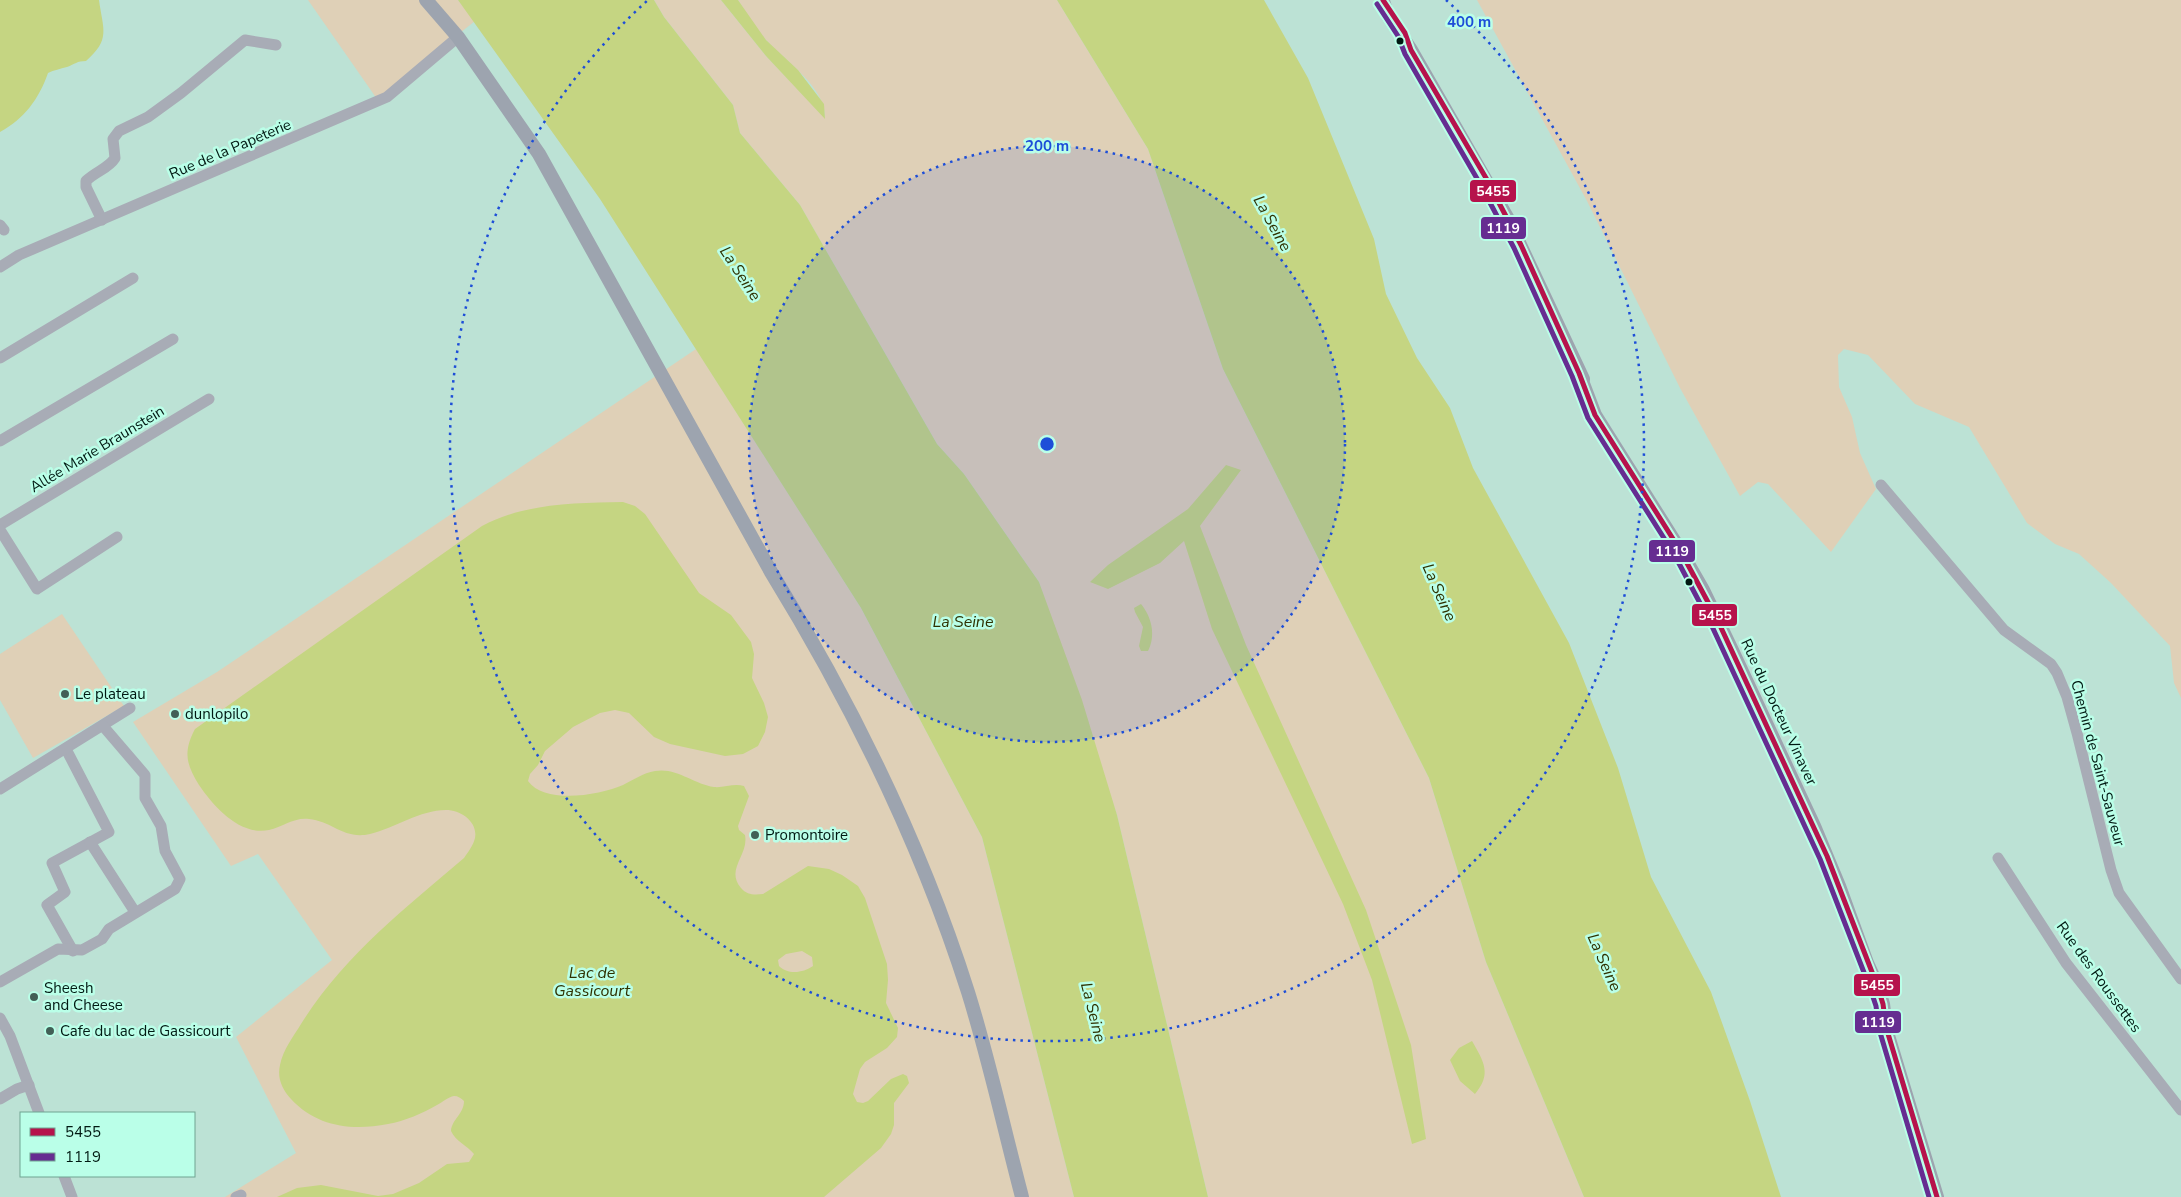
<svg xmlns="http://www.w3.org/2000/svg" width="2181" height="1197" font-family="'Nunito Sans',sans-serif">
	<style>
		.green { fill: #dfd0b7 }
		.water { fill: #c5d582; fill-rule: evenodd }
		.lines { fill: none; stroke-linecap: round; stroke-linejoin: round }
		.minor { stroke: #a8acb6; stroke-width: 11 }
		.major { stroke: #9da4af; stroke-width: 14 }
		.bus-1-casing { stroke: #baffe8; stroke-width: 9 }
		.bus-2-casing { stroke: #baffe8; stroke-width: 9 }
		.bus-1 { stroke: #b6134c; stroke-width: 5 }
		.bus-2 { stroke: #662d91; stroke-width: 5 }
		.ring { fill: none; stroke: #1d4ed8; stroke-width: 2.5; stroke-dasharray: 2.5 5 }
		.bus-dot { fill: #001912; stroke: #baffe8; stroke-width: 2 }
		.poi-dot { fill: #425f56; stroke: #baffe8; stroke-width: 2 }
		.labels { text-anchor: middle; stroke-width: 5; stroke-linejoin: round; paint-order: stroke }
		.street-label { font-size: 15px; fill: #001912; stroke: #baffe8 }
		.poi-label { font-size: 15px; fill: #001912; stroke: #baffe8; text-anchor: start }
		.water-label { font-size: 16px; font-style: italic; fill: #2f3100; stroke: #baffe8 }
		.centre { fill: #1d4ed8; stroke: #baffe8; stroke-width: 2.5 }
		.ring-label { font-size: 15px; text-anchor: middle; font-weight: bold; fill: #1d4ed8; stroke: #baffe8; stroke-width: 5; stroke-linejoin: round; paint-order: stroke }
		.line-badge { stroke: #baffe8; stroke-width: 2 }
		.badge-label { font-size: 14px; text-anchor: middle; font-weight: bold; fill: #fff }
	</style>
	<rect width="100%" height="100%" fill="#bce2d5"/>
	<g class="green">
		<polygon points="308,0 458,0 475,21 377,99"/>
		<path d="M654 0H721L766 56 825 118C826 87 785 61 765 39 755 27 747 14 738 0H1057L1148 149 1223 369 1429 778 1486 962 1584 1197H1208L1117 815 1039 582 964 474 937 444 800 205 740 133 733 105 664 17Z"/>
		<polygon points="1477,0 2181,0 2181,698 2174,683 2170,646 2111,583 2079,554 2055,544 2027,523 1969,427 1915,404 1868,355 1844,349 1838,355 1839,387 1852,417 1860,453 1876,489 1831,552 1768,484 1758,482 1740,496 1680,388 1587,201"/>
		<polygon points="696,349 861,608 982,837 1074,1197 225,1197 296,1153 236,1037 332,960 258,854 231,866 133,722 217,672"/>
		<polygon points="62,614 124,706 33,758 0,700 0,654"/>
	</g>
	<g class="water">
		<path d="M0 0H99C103 30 111 39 86 61 77 61 75 64 67 67 60 69 54 70 48 73 39 99 24 119 0 132Z"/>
		<polygon points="458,0 654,0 664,17 733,105 740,133 800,205 937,444 964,474 1039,582 1082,700 1117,815 1208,1197 1074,1197 982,837 861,608 600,199"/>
		<polygon points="721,0 738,0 766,40 798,70 824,104 825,119 766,56"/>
		<polygon points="1057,0 1264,0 1308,78 1374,239 1386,294 1417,358 1450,408 1473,468 1569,643 1618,768 1651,877 1711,992 1750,1101 1781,1197 1584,1197 1486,962 1429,778 1223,369 1148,149"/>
		<polygon points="1226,465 1241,470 1200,526 1246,645 1366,910 1411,1045 1426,1139 1412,1144 1372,980 1343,904 1212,629 1184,541 1160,563 1108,589 1090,582 1108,565 1188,509"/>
		<path d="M623 502 635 506 645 514 699 593 731 615 751 642 754 654 752 678 764 703 768 717 765 732 758 746 743 754 725 756 670 744 654 737 629 713 615 710 600 713 573 727 545 751 538 765 530 774 528 781C545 805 600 795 623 785 633 780 643 773 655 771 676 767 694 784 714 787 724 788 734 783 744 786L749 796 738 826 739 830 745 835C749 855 725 869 741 888 747 895 754 895 763 894L808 866 829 869 842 875 858 886 865 898 887 964 888 980 886 1003 898 1028 897 1037 887 1048 865 1062 860 1069 853 1094 857 1102 863 1103 868 1101 891 1079 903 1074 907 1076 909 1083 894 1103V1125L891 1134 881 1148 824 1197H277L297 1188 321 1185 378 1196 393 1194 419 1183 447 1164 469 1162 474 1154C467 1145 456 1142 451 1131 452 1119 464 1114 464 1101 461 1098 458 1096 454 1096 448 1097 443 1102 437 1105 423 1113 405 1121 388 1124 352 1131 317 1127 291 1099 282 1089 277 1078 280 1065 283 1050 293 1037 301 1024 343 957 404 909 464 858 468 852 473 846 475 838 478 822 461 810 446 810 420 810 395 828 370 834 344 840 332 821 309 819 294 817 283 827 269 830 240 836 214 807 199 785 186 764 183 752 195 729L482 526C525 503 575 503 623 502ZM802 951 812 957 813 966C803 973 788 975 779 966L778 960 786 954Z"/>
		<path d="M1141 604C1152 617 1156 636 1148 651H1141L1139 646 1143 627 1135 612 1134 608Z"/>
		<path d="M1472 1041C1484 1062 1492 1074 1475 1094L1460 1081 1450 1060 1459 1048Z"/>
	</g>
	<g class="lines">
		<g class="minor">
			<path d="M102 220 86 187V181C96 171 108 169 115 158L113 139 119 131 148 117 181 93 245 40 276 45"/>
			<polyline points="0,225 4,230"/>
			<polyline points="0,267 19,255 387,97 458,37"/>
			<polyline points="0,358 133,278"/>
			<polyline points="0,441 173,339"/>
			<polyline points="1881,485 2004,630 2051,664 2057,673 2067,697 2077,733 2111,870 2119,893 2181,979"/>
			<polyline points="0,525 209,399"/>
			<polyline points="0,530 37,589 117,537"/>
			<polyline points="66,749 109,832 52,863 65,892 47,905 73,951"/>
			<polyline points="0,789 130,708"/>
			<polyline points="90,842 135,912"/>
			<polyline points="1998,858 2066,963 2181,1110"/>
			<polyline points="0,982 58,949 82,950 102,939 109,929 175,889 180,879 165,851 161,826 145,798 145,775 103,726"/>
			<polyline points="0,1018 10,1036 39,1113"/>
			<polyline points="0,1099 17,1089 29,1085"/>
			<polyline points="64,1176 72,1197"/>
			<polyline points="236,1197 241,1195"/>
		</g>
		<g class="major">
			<path d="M426 0 458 37 539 154 771 572C852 704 921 844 968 992 989 1059 1004 1129 1022 1197"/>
			<polyline points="1383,1 1388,16 1411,50 1508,219 1583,379"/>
			<polyline points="1579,373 1595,415 1680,550 1703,590 1730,646 1814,826 1839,886 1867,963 1877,985 1883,1004 1886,1027"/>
			<polyline points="1883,1019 1937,1197"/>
		</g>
		<g class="bus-1-casing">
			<polyline id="bus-1" points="1383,0 1405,33 1411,50 1486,178 1521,245 1579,373 1595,415 1680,550 1717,619 1827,856 1877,985 1883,1004 1886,1027 1937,1197"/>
		</g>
		<g class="bus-2-casing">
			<polyline id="bus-2" points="1377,4 1398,36 1405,54 1479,182 1514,248 1572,376 1588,418 1674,554 1710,622 1820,859 1870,988 1876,1006 1879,1029 1929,1197"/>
		</g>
		<use href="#bus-1" class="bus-1"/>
		<use href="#bus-2" class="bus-2"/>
	</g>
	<circle cx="1047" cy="444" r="298" fill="#1d4ed8" fill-opacity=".12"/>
	<g class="ring">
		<circle cx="1047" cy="444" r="298"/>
		<path d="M1446 0A597 597 0 1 1 648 0"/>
	</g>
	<g class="bus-dot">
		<circle cx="1400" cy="41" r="4.5"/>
		<circle cx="1689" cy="582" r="4.5"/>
	</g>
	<g class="poi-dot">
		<circle cx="65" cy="694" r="5"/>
		<circle cx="175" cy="714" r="5"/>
		<circle cx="755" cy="835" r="5"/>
		<circle cx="34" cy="997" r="5"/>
		<circle cx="50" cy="1031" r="5"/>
	</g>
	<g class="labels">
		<g class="street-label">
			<text transform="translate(230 149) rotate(-23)" y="5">Rue de la Papeterie</text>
			<text transform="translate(97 449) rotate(-31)" y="5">Allée Marie Braunstein</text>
			<text transform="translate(1779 712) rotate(65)" y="5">Rue du Docteur Vinaver</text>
			<text transform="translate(2098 763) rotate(75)" y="5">Chemin de Saint-Sauveur</text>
			<text transform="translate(2099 977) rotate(54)" y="5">Rue des Roussettes</text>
		</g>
		<g class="poi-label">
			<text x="75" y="699">Le plateau</text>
			<text x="185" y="719">dunlopilo</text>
			<text x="765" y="840">Promontoire</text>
			<text x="44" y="993">Sheesh<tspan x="44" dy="17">and Cheese</tspan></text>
			<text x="60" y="1036">Cafe du lac de Gassicourt</text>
		</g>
		<g class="water-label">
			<text transform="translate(1273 223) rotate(61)" y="6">La Seine</text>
			<text transform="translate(741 273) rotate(57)" y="6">La Seine</text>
			<text transform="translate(1440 592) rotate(66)" y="6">La Seine</text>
			<text x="963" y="627">La Seine</text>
			<text transform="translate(1605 962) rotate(66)" y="6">La Seine</text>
			<text x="592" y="978">Lac de<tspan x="592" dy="18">Gassicourt</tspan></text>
			<text transform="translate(1094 1012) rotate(76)" y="6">La Seine</text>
		</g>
	</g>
	<circle cx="1047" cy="444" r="8" class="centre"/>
	<g class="ring-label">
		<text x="1469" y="27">400 m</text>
		<text x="1047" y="151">200 m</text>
	</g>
	<g class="line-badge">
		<rect x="1469" y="179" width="48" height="24" rx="5" fill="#b6134c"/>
		<rect x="1480" y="216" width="47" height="24" rx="5" fill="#662d91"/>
		<rect x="1648" y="539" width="48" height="24" rx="5" fill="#662d91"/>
		<rect x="1691" y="603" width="47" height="24" rx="5" fill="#b6134c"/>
		<rect x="1853" y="973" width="48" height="24" rx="5" fill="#b6134c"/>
		<rect x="1854" y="1010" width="48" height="24" rx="5" fill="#662d91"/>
	</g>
	<g class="badge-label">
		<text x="1493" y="196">5455</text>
		<text x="1503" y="233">1119</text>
		<text x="1672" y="556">1119</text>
		<text x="1715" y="620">5455</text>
		<text x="1877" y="990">5455</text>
		<text x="1878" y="1027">1119</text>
	</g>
	<rect x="20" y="1112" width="175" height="65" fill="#baffe8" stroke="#70a392"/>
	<rect x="30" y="1128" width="25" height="8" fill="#b6134c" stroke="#70a392"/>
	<text x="65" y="1137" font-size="15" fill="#001912">5455</text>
	<rect x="30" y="1153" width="25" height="8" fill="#662d91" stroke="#70a392"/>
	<text x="65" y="1162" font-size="15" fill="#001912">1119</text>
</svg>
